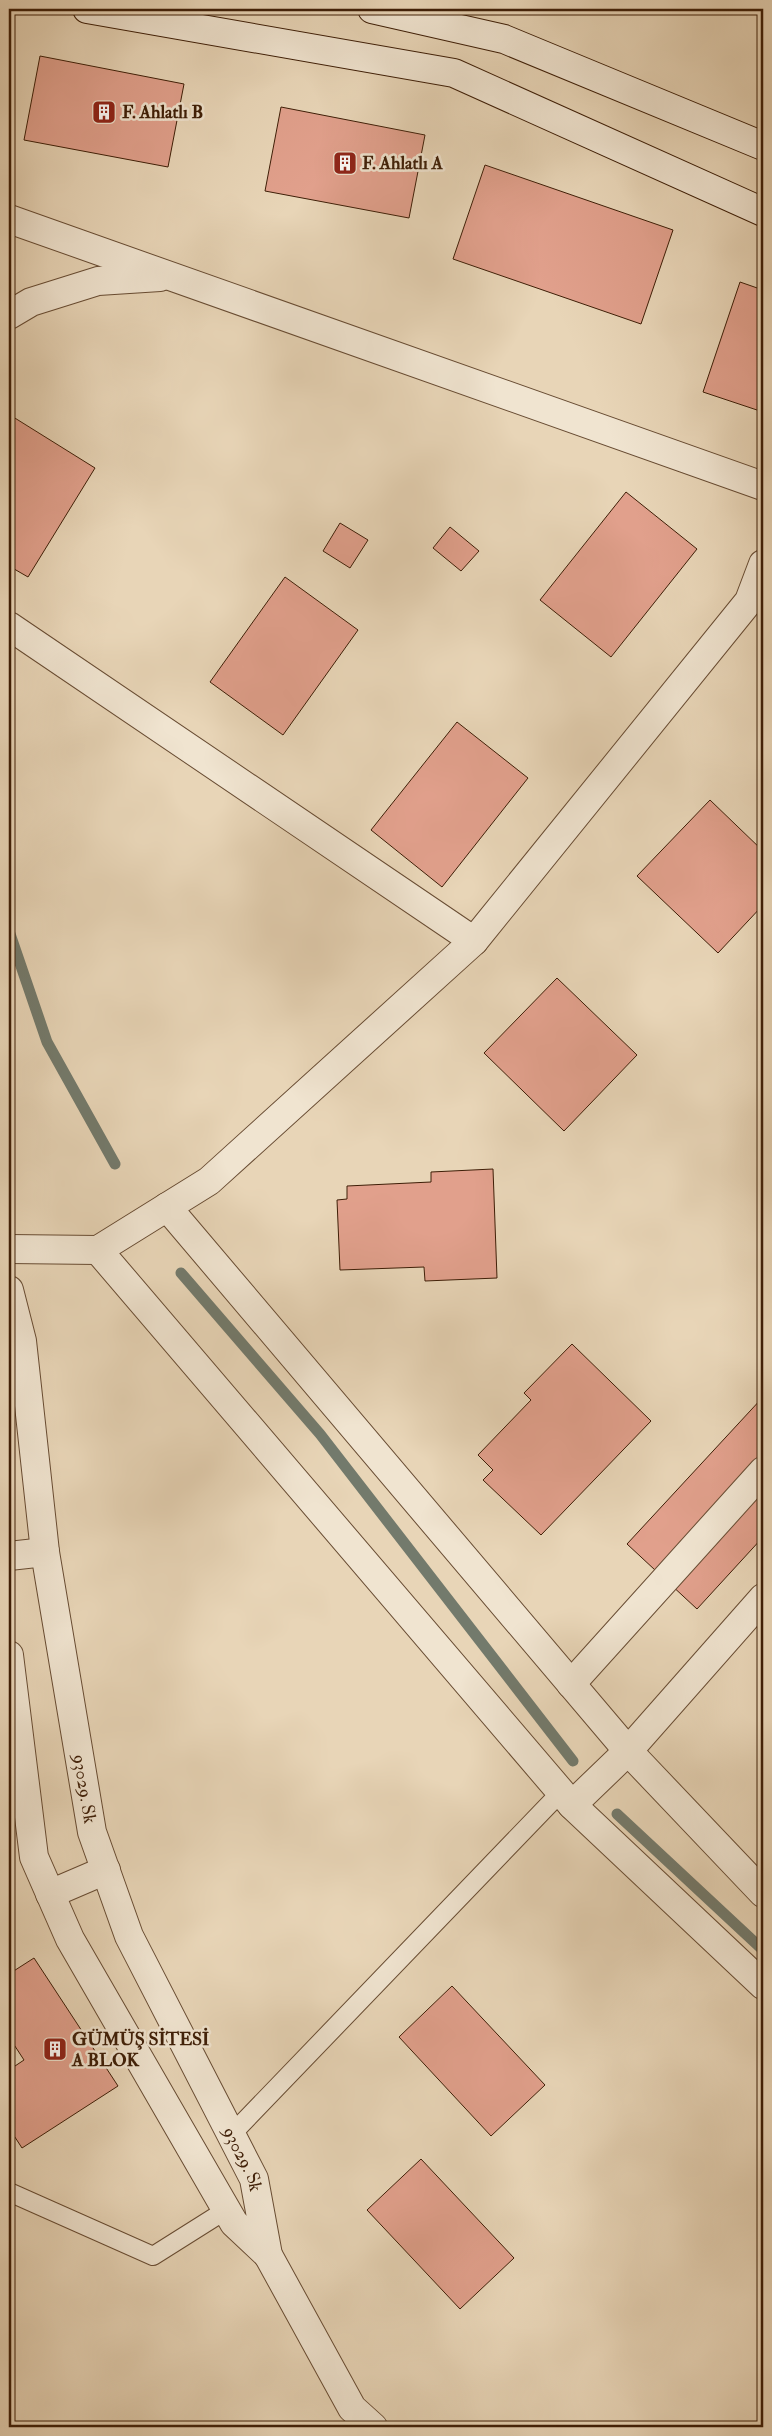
<svg xmlns="http://www.w3.org/2000/svg" width="772" height="2436" font-family="'IM FELL Double Pica',serif">
	<style>
		.lines { fill: none; stroke-linecap: round; stroke-linejoin: round }
		.stream { stroke: #737a6c; stroke-width: 11 }
		.building { fill: #e1a08c; stroke: #3e1e07 }
		.lane-casing { stroke: #684c33; stroke-width: 20 }
		.street-casing { stroke: #684c33; stroke-width: 30 }
		.secondary-casing { stroke: #3e1e07; stroke-width: 30 }
		.lane { stroke: #f0e4d0; stroke-width: 18 }
		.street { stroke: #f0e4d0; stroke-width: 28 }
		.secondary { stroke: #f0e4d0; stroke-width: 28 }
		.labels { text-anchor: middle; stroke-width: 5; stroke-linejoin: round; paint-order: stroke }
		.poi-label { font-size: 18px; font-weight: bold; fill: #3e1e07; stroke: #f0e4d0; text-anchor: start }
		.street-label { font-size: 18px; fill: #3e1e07; stroke: #f0e4d0 }
	</style>
	<rect width="100%" height="100%" fill="#e8d5b7"/>
	<filter id="stains"><feTurbulence type="fractalNoise" baseFrequency=".004" numOctaves="4"/><feColorMatrix values="0 0 0 0 .2 0 0 0 0 .09 0 0 0 0 .02 0 0 0 .5 -.17"/></filter>
	<radialGradient id="worn" r=".72"><stop offset=".6" stop-color="#630" stop-opacity="0"/><stop offset="1" stop-color="#630" stop-opacity=".3"/></radialGradient>
	<g class="lines">
		<g class="stream">
			<polyline points="9,931 47,1042 115,1164"/>
			<polyline points="181,1273 320,1434 573,1761"/>
			<polyline points="617,1814 763,1950"/>
		</g>
	</g>
	<g class="building">
		<polygon points="40,56 184,84 168,167 24,140"/>
		<polygon points="281,107 425,135 409,218 265,191"/>
		<polygon points="485,165 673,230 641,324 453,259"/>
		<polygon points="740,282 763,290 763,412 703,392"/>
		<polygon points="10,415 95,468 28,577 9,566"/>
		<polygon points="626,492 697,549 611,657 540,600"/>
		<polygon points="340,523 368,540 350,568 323,551"/>
		<polygon points="450,527 479,551 461,571 433,548"/>
		<polygon points="285,577 358,630 283,735 210,682"/>
		<polygon points="457,722 528,778 442,887 371,830"/>
		<polygon points="710,800 763,851 763,905 718,953 637,876"/>
		<polygon points="557,978 637,1055 564,1131 484,1053"/>
		<polygon points="493,1169 497,1278 425,1281 424,1267 340,1270 337,1200 347,1199 347,1186 431,1182 431,1172"/>
		<polygon points="572,1344 651,1421 541,1535 483,1480 493,1470 478,1455 531,1400 524,1393"/>
		<polygon points="763,1397 763,1537 697,1609 627,1544"/>
		<polygon points="34,1958 118,2086 22,2148 9,2128 9,2070 24,2060 9,2037 9,1974"/>
		<polygon points="452,1986 545,2085 491,2136 399,2037"/>
		<polygon points="421,2159 514,2258 460,2309 367,2210"/>
	</g>
	<g class="lines">
		<g class="lane-casing">
			<g id="lane">
				<polyline points="231,2135 561,1792"/>
				<polyline points="9,2192 153,2256 226,2210"/>
			</g>
		</g>
		<g class="street-casing">
			<g id="street">
				<polyline points="9,219 763,486"/>
				<polyline points="9,315 31,302 98,281 160,277"/>
				<polyline points="9,626 474,941"/>
				<polyline points="167,1207 628,1751 763,1893"/>
				<polyline points="9,1249 98,1250 209,1181 474,941 749,601 763,564"/>
				<polyline points="98,1250 572,1805 628,1751 763,1598"/>
				<path id="s1" d="M9 1290 22 1341 45 1552 92 1832 129 1936 254 2179 268 2255 352 2408 373 2427"/>
				<polyline points="9,1556 45,1552"/>
				<polyline points="9,1655 34,1857 70,1939 234,2223 268,2255"/>
				<polyline points="571,1684 763,1471"/>
				<polyline points="572,1805 763,1985"/>
				<polyline points="50,1894 106,1870"/>
			</g>
		</g>
		<g class="secondary-casing">
			<g id="secondary">
				<polyline points="87,9 454,73 763,212"/>
				<polyline points="372,9 504,39 763,146"/>
			</g>
		</g>
		<use href="#lane" class="lane"/>
		<use href="#street" class="street"/>
		<use href="#secondary" class="secondary"/>
	</g>
	<defs>
		<g id="building-square" transform="scale(1.25)"><rect x="-9" y="-9" width="18" height="18" rx="4" fill="#8f2418" stroke="#f0e4d0"/><path d="M-4-6H4V6H1V3H-1V6H-4ZM-2.5-4.3h1.7v1.8h-1.7ZM.8-4.3h1.7v1.8H.8ZM-2.5-1h1.7V.8h-1.7ZM.8-1h1.7V.8H.8Z" fill="#fff"/></g>
	</defs>
	<g fill-rule="evenodd">
		<use href="#building-square" x="104" y="112"/>
		<use href="#building-square" x="345" y="163"/>
		<use href="#building-square" x="55" y="2049"/>
	</g>
	<g class="labels">
		<g class="poi-label">
			<text x="122" y="118">F. Ahlatlı B</text>
			<text x="362" y="169">F. Ahlatlı A</text>
			<text x="72" y="2045">GÜMÜŞ SİTESİ<tspan x="72" dy="21">A BLOK</tspan></text>
		</g>
		<g class="street-label">
			<text dy="6" stroke="none"><textPath href="#s1" startOffset="505">93029. Sk</textPath></text>
			<text dy="6" stroke="none"><textPath href="#s1" startOffset="910">93029. Sk</textPath></text>
		</g>
	</g>
	<rect width="772" height="2436" fill="none" stroke="#e8d5b7" stroke-width="30"/>
	<rect x="10" y="10" width="752" height="2416" fill="none" stroke="#3e1e07" stroke-width="2.5"/>
	<rect x="15" y="15" width="742" height="2406" fill="none" stroke="#3e1e07"/>
	<rect width="100%" height="100%" filter="url(#stains)"/>
	<rect width="100%" height="100%" fill="url(#worn)"/>
</svg>
